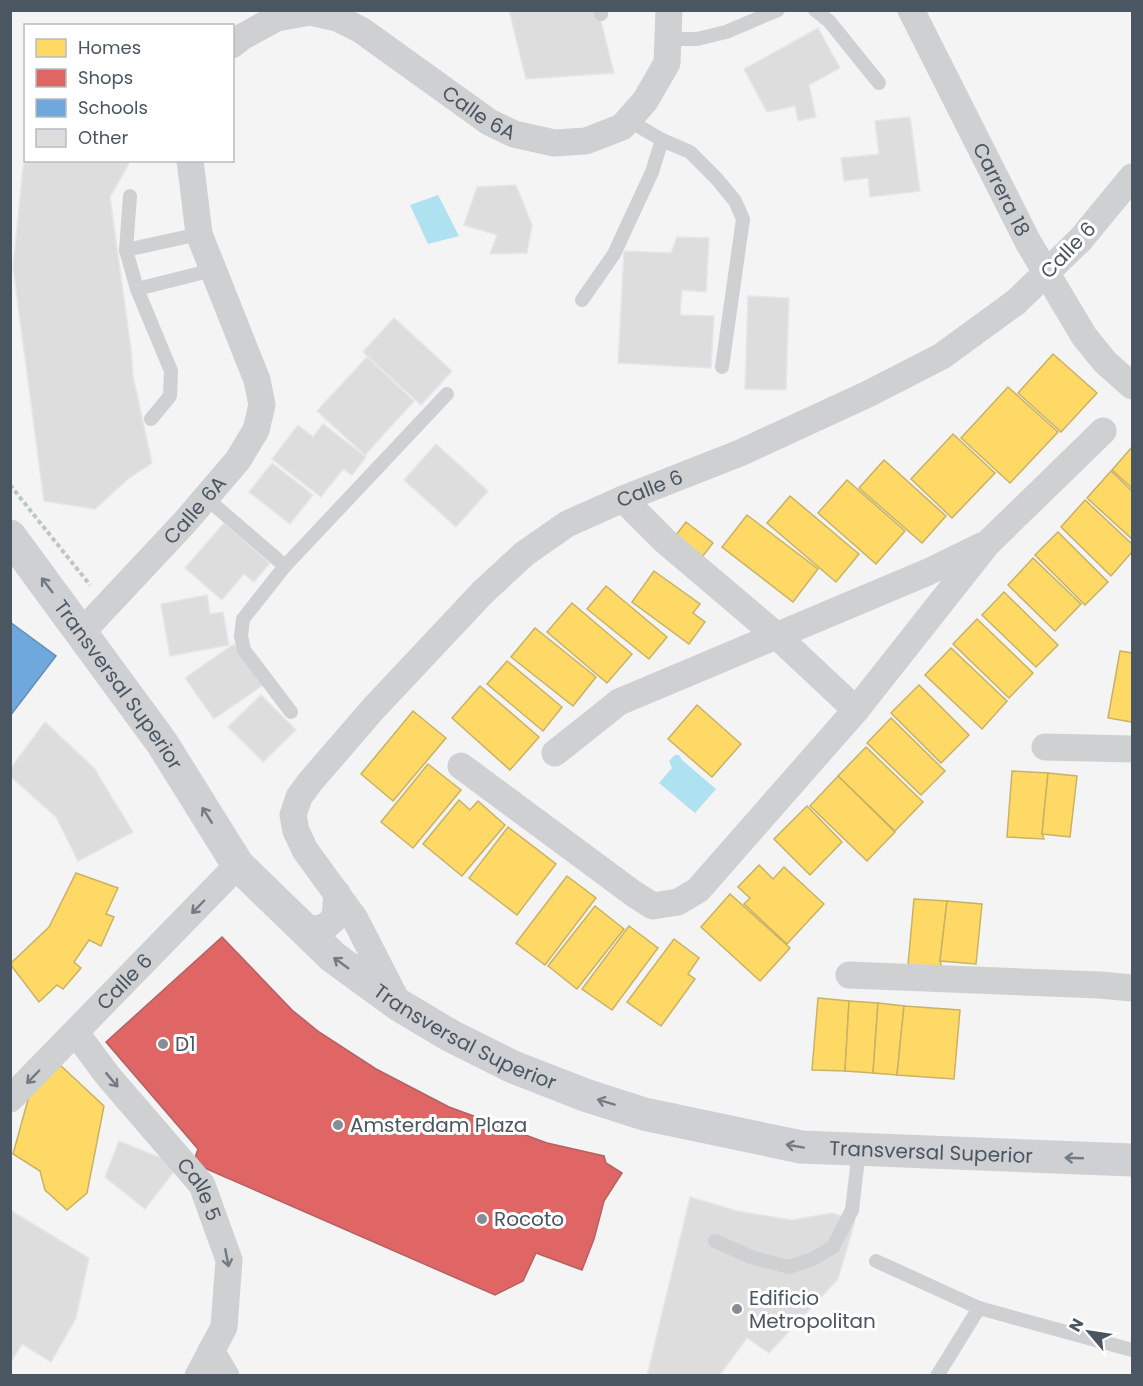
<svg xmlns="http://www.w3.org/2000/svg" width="1143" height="1386" font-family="Poppins,sans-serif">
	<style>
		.water { fill: #aee2f0 }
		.homes { fill: #ffd966; stroke: #c9b264; stroke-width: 1.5 }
		.shops { fill: #e06666; stroke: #b36164; stroke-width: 1.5 }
		.schools { fill: #6fa8dc; stroke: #648fb7; stroke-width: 1.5 }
		.building { fill: #ddddde; stroke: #e5e6e7; stroke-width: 1.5 }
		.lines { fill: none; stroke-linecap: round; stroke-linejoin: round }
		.path { stroke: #bcc7c4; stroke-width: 4; stroke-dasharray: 4.5 3; stroke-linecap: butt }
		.lane { stroke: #ced0d2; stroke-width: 14 }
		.street { stroke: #ced0d2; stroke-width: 27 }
		.secondary { stroke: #ced0d4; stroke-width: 33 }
		.street-bridge { stroke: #ced0d2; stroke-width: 27 }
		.oneway { stroke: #727b84 }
		.oneway2 { stroke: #727b83 }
		.poi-dot { fill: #868d94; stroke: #fff; stroke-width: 2 }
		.labels { text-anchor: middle; stroke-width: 6; stroke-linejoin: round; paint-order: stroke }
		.street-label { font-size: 20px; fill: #4a5661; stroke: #fff }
		.poi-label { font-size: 20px; fill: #4a5661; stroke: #fff; text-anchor: start }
	</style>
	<rect width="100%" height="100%" fill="#f4f4f4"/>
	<g class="water">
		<polygon points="438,195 459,236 428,244 410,205"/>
		<polygon points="675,755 679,755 682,760 716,789 695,813 659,783 672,768 669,761"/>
	</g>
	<g class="homes">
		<polygon points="1053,354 1097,393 1061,432 1018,393"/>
		<polygon points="1008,387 1058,432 1010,483 961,438"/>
		<polygon points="953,434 995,473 952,518 911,479"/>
		<polygon points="1132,447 1132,488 1112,470"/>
		<polygon points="884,460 946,516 922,543 859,488"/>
		<polygon points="1111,471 1132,491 1132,539 1087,498"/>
		<polygon points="847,480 905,531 876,564 818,513"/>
		<polygon points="790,496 859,554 836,582 767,523"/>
		<polygon points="1085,500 1132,544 1132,552 1111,576 1061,527"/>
		<polygon points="747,515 818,569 793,602 722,547"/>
		<polygon points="686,522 713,543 699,561 673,539"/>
		<polygon points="1058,532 1108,582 1085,605 1035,555"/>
		<polygon points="1033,558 1081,604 1055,631 1008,585"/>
		<polygon points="654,571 700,604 693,613 705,622 689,644 632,602"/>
		<polygon points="606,586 667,637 649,659 587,609"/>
		<polygon points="1004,592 1058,645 1036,667 982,615"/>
		<polygon points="572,603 632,654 607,683 547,632"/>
		<polygon points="977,619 1033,673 1009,698 953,644"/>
		<polygon points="535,628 596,677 573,706 511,657"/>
		<polygon points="951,648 1007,701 982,729 925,675"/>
		<polygon points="1120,651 1132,653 1132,722 1108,718"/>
		<polygon points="507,661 562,707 543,731 487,684"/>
		<polygon points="919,685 969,735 941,763 891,713"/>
		<polygon points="480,686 539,737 510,770 452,718"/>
		<polygon points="697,705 741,744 712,777 668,739"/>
		<polygon points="413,711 446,738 393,801 361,774"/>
		<polygon points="891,718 945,771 921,795 867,743"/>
		<polygon points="866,747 923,802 895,831 838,776"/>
		<polygon points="428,764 461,790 413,848 381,822"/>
		<polygon points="1012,771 1048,773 1042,834 1044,839 1007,837"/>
		<polygon points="1048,773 1077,776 1070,837 1042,834"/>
		<polygon points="838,776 895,832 867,861 810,806"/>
		<polygon points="459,800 470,810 478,801 505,825 462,876 423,844"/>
		<polygon points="807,806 842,842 810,875 774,839"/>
		<polygon points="508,827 556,864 517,915 469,878"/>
		<polygon points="759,865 773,879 784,867 824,904 787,944 744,904 750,898 738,887"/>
		<polygon points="76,873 118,888 106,914 114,917 101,946 89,940 74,962 81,968 63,989 57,985 39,1002 10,964 49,927"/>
		<polygon points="567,876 596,898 545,965 516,943"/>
		<polygon points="730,894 790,948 760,981 701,927"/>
		<polygon points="914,899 947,901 940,961 942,968 908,965"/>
		<polygon points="947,901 982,904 976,964 940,961"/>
		<polygon points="595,906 624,929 577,989 548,966"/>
		<polygon points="629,926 658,948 612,1010 582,989"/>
		<polygon points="674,939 699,958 688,974 695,979 661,1026 627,1002"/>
		<polygon points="818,998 849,1001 845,1071 812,1070"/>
		<polygon points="849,1001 878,1003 873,1073 845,1071"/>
		<polygon points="878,1003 904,1006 897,1075 873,1073"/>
		<polygon points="904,1006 960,1010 954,1079 897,1075"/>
		<polygon points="59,1064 104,1106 87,1193 67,1210 45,1190 40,1171 13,1154 29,1096"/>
	</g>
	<polygon class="shops" points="222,937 292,1010 319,1032 376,1069 449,1107 547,1143 604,1156 606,1163 622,1173 604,1201 594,1239 582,1270 536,1253 523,1281 495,1295 193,1163 198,1149 106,1042"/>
	<polygon class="schools" points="10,622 56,656 10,716"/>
	<g class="building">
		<polygon points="509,10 598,10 614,73 526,79"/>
		<polygon points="818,28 840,68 809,85 816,117 798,121 795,106 767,112 744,69"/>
		<polygon points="910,117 920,191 870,197 868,178 844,181 841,158 879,154 875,121"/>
		<polygon points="26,158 26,160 131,160 110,197 131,349 133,376 152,463 128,479 95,509 44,501 13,267 23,168"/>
		<polygon points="516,185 532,225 527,253 490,254 497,235 464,225 477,187"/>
		<polygon points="677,237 709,238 706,292 682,290 680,315 714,316 711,368 618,363 624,251 671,253"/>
		<polygon points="748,296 789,298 786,390 745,389"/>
		<polygon points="394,318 452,371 421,405 363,352"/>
		<polygon points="367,357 414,401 365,455 317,411"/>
		<polygon points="323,424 366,457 352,475 343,469 321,497 272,459 298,425 313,437"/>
		<polygon points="436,444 488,491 456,527 404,480"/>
		<polygon points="272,463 313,495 290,524 249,492"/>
		<polygon points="224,523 270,563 254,582 244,574 222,600 185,568"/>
		<polygon points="207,595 210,614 223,612 229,645 170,656 161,604"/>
		<polygon points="234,644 263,685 214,719 185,678"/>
		<polygon points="261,695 296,730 263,762 228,727"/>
		<polygon points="45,722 94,768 133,832 78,861 56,817 10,776 10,769"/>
		<polygon points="119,1141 179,1165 145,1209 105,1177"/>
		<polygon points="690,1197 737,1211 792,1220 832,1213 855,1221 838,1279 769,1353 747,1338 719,1376 647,1376"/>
		<polygon points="10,1210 89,1258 76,1318 51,1362 22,1344 10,1364"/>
	</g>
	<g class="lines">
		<polyline class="path" points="10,485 90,585"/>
		<g class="lane">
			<polyline points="601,10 601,14"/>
			<polyline points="815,10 829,21 879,83"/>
			<polyline points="668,39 697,39 726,32 778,10"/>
			<polyline points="628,120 662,140 690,152 717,179 735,201 743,219 722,367"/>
			<polyline points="130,196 126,250 137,289"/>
			<polyline points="126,250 199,234"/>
			<polyline points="582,300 614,254 652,172 662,140"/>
			<polyline points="151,419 170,396 171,371 137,289 213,270"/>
			<polyline points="206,498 285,566"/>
			<polyline points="291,712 244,650 241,636 243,619 285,566 447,394"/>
			<polyline points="715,1241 751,1257 789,1267 813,1259 833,1247 852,1210 859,1150"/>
			<polyline points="876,1261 979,1308 1132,1350"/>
			<polyline points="937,1376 979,1308"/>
		</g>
		<g class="street">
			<path id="s1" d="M911 10 1028 242 1084 336 1105 362 1132 386"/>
			<path id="s2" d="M232 45 242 37 277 18 310 12 337 18 361 30 489 122 514 134 554 143 586 141 622 127 645 101 667 63 669 10"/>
			<polyline points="1081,239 1132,177"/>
			<polyline points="623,499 665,541 777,636 856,710"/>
			<path id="s3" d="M82 632 185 522 238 460 256 430 262 405 257 380 199 234 190 160"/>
			<polyline points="1045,747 1132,749"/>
			<polyline points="555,753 619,702 928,572 981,546"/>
			<polyline points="461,766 634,894 653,906 678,902 698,890 856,710 988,543 1103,431"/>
			<polyline points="306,931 325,927 335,918 337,893"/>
			<polyline points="849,975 1100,985 1132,988"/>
			<path id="s4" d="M399 1005 355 919 305 850 296 831 293 815 299 797 310 782 373 709 482 593 524 554 567 524 623 499 740 453 868 394 942 356 1016 302"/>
			<path id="s5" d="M76 1033 108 1076 202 1185 229 1260 224 1327 198 1376"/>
			<path id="s6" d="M10 1099 238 865"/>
			<polyline points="211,1351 226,1376"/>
		</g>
		<path class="secondary" id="s7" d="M10 536 162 743 238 865 333 957 399 1005 451 1036 513 1067 585 1095 644 1114 801 1147 1132 1160"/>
		<polyline class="street-bridge" points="1016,302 1081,239"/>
	</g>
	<defs><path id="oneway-shaft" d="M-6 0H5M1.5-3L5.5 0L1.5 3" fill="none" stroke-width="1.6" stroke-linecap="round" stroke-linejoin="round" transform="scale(1.5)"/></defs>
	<g class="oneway">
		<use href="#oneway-shaft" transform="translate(47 585) rotate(-127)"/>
		<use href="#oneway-shaft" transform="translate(207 815) rotate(-122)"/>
		<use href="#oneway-shaft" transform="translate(341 963) rotate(-144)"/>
		<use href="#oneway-shaft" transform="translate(606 1102) rotate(-163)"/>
		<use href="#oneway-shaft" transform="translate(795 1146) rotate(-170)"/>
		<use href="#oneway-shaft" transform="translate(1074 1158) rotate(-178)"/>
	</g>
	<g class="oneway2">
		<use href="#oneway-shaft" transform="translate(198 907) rotate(134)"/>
		<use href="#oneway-shaft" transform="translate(33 1077) rotate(134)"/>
		<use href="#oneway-shaft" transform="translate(112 1080) rotate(50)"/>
		<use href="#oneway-shaft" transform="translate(227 1258) rotate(79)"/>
	</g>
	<g class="poi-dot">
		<circle cx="163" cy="1044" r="6"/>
		<circle cx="338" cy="1125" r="6"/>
		<circle cx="482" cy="1219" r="6"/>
		<circle cx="737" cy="1309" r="6"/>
	</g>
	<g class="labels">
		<g class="street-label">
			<text dy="7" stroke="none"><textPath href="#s2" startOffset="285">Calle 6A</textPath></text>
			<text dy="7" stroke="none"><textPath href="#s1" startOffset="201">Carrera 18</textPath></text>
			<text transform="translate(1068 250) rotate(-46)" y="7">Calle 6</text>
			<text dy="7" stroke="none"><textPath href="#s4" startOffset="712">Calle 6</textPath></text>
			<text dy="7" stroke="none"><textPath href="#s3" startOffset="166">Calle 6A</textPath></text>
			<text dy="7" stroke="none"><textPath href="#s7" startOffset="184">Transversal Superior</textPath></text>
			<text dy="7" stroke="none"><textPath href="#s6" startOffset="164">Calle 6</textPath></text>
			<text dy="7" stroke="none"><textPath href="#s7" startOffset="688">Transversal Superior</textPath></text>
			<text dy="7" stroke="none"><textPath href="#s7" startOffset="1174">Transversal Superior</textPath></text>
			<text dy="7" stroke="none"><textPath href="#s5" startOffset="200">Calle 5</textPath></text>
		</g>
		<g class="poi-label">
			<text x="175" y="1051">D1</text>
			<text x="350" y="1132">Amsterdam Plaza</text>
			<text x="494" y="1226">Rocoto</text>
			<text x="749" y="1305">Edificio<tspan x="749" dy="23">Metropolitan</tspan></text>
		</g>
	</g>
	<rect width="1143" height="1386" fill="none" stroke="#4a5661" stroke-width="24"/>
	<rect x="24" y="24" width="210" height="138" fill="#ffffff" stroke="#b7bbc0" stroke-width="1.5"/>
	<rect x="36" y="39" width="30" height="18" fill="#ffd966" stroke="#b7bbc0" stroke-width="1.5"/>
	<text x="78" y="54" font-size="18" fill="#4a5661">Homes</text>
	<rect x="36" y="69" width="30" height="18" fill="#e06666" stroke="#b7bbc0" stroke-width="1.5"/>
	<text x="78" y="84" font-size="18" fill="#4a5661">Shops</text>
	<rect x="36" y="99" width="30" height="18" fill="#6fa8dc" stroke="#b7bbc0" stroke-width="1.5"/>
	<text x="78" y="114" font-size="18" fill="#4a5661">Schools</text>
	<rect x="36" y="129" width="30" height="18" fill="#ddddde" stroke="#b7bbc0" stroke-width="1.5"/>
	<text x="78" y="144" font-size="18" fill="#4a5661">Other</text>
	<g transform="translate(1089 1332) rotate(299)" stroke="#ffffff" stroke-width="4.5" paint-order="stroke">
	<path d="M0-4.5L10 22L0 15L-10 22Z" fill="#4a5661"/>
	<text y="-9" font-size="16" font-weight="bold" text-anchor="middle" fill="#4a5661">N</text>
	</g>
</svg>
